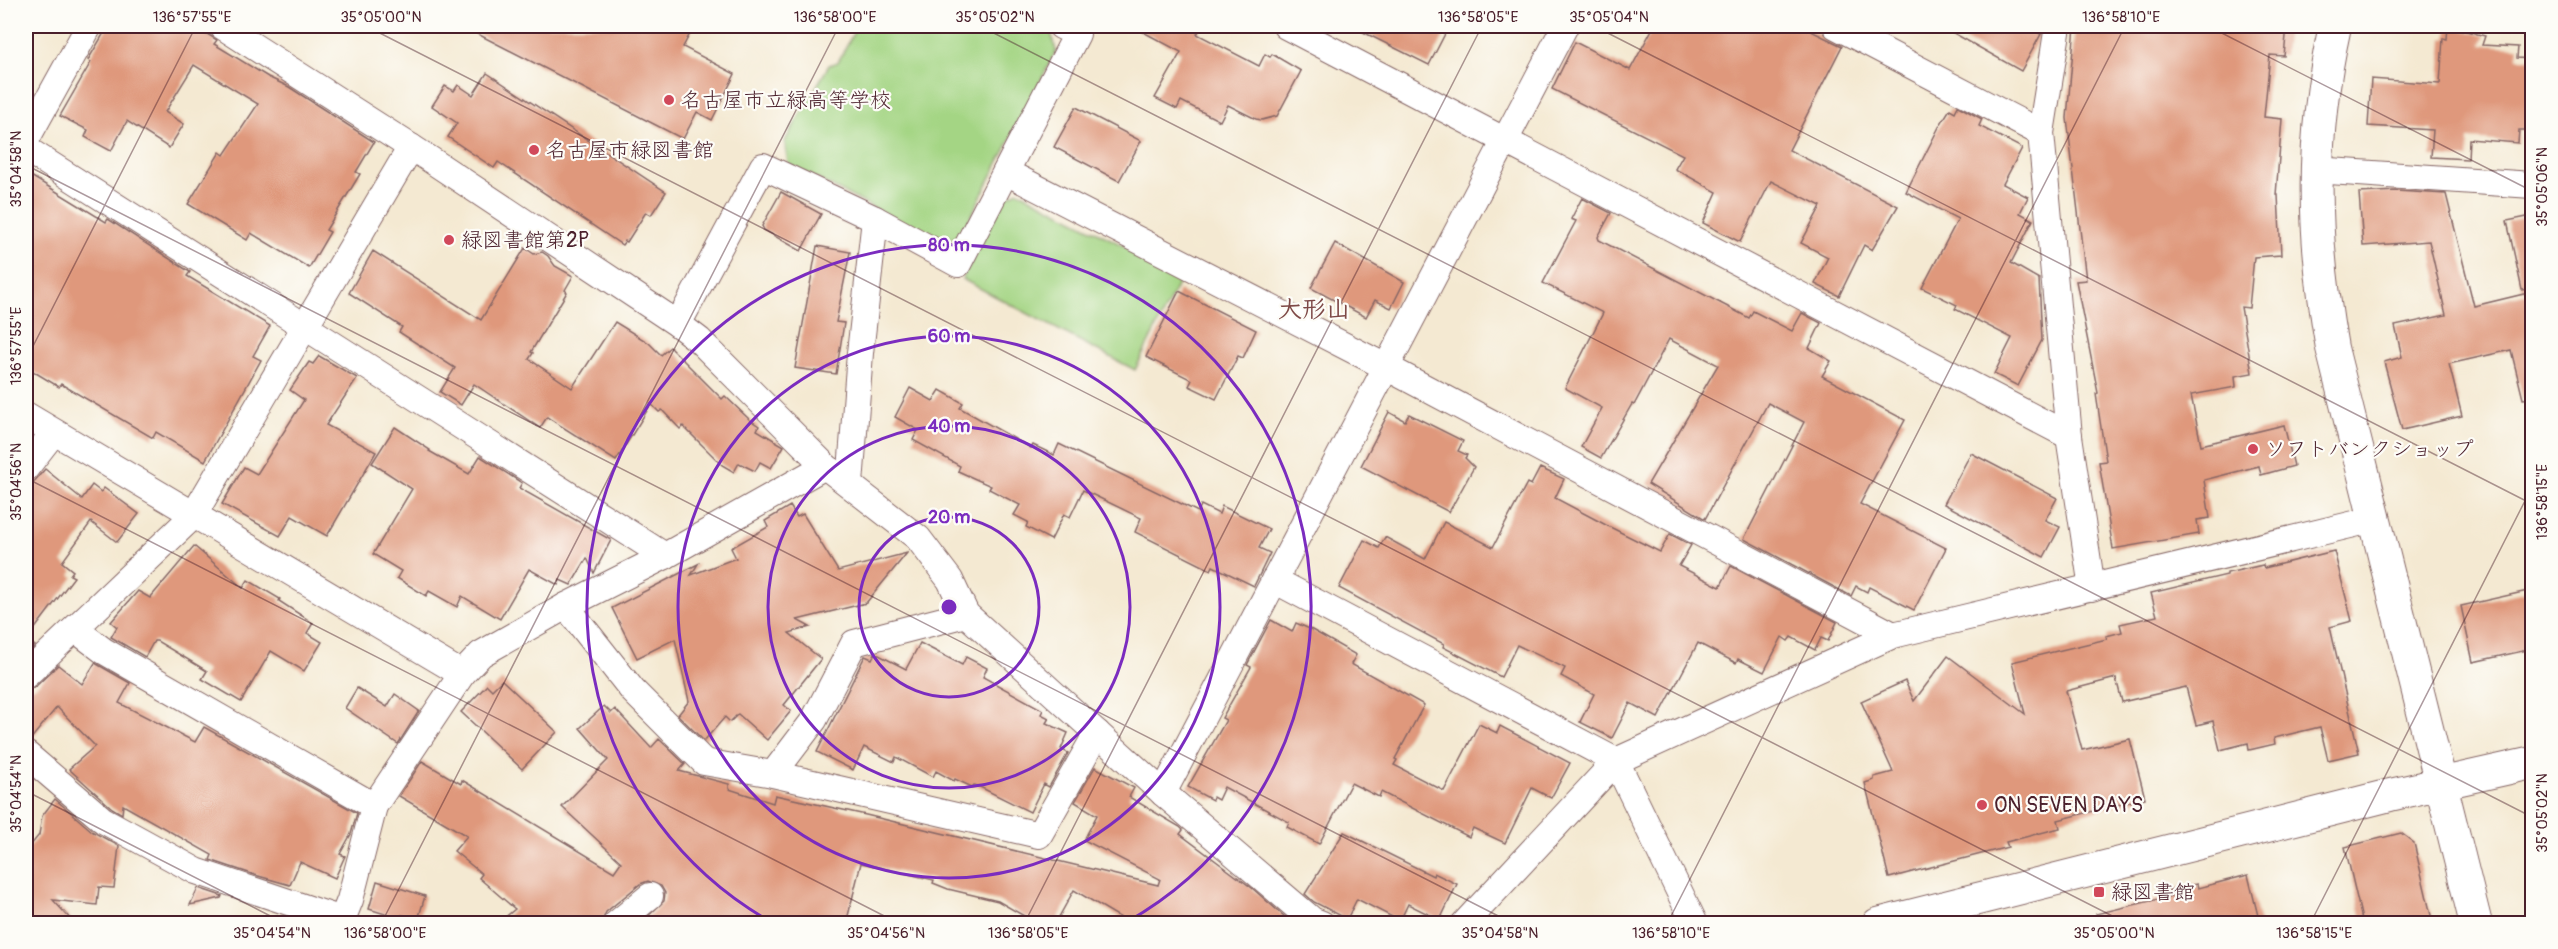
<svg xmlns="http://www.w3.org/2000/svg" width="2558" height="949" font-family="Pangolin,'Klee One',sans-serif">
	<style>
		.green { fill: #a4d584; stroke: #777a58; stroke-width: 1.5 }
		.building { fill: #df987b }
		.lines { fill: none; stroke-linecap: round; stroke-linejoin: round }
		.minor-casing { stroke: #866665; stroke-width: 28 }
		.tertiary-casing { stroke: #866665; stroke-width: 34 }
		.minor { stroke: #fff; stroke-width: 26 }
		.tertiary { stroke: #fff; stroke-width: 32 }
		.ticks { fill: none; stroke: #4a1f2b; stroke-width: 1.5; stroke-opacity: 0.45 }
		.ring { fill: none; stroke: #7b2cbf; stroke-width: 3 }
		.poi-dot { fill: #d1495b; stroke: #fdfcf7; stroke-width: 2 }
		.labels { text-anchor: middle; stroke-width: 4.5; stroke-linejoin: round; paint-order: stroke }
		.poi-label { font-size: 21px; fill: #4a1f2b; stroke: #fdfcf7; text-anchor: start }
		.quarter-label { font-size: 24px; font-weight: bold; fill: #7e4947; stroke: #fdfcf7 }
		.centre { fill: #7b2cbf; stroke: #fdfcf7; stroke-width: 3 }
		.ring-label { font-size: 18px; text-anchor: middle; font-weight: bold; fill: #7b2cbf; stroke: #fdfcf7; stroke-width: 4.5; stroke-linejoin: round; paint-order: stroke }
		.neatline { fill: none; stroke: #4a1f2b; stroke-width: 2 }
		.ticks-label { font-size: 15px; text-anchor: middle; fill: #4a1f2b }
	</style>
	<rect width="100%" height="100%" fill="#fdfcf7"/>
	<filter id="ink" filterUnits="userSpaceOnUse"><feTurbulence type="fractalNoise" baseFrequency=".0167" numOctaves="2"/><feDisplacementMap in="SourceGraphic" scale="12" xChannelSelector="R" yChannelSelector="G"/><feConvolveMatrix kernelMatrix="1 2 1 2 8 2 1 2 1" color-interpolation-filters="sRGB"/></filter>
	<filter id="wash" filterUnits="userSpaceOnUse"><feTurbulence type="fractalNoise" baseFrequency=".008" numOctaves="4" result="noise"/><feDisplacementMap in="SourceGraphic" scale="24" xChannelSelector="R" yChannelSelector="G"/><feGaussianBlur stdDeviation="1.35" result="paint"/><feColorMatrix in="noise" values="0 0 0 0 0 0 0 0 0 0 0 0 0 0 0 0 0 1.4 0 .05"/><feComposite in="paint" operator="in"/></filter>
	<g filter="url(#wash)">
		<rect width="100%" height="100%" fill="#f4e9d2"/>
		<g class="green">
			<polygon points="857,26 1038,26 1051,32 1056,51 961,235 940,242 788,164 785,141 829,65 838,62"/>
			<polygon points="1018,191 1182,276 1135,370 962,279 1005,197"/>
		</g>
		<g id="blocks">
			<g class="building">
				<polygon points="108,26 194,26 217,40 214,44 268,77 289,87 374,142 356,172 360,174 326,230 330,232 309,268 251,233 247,240 188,204 220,152 224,155 258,104 194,65 165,112 184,124 169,148 127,121 111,151 85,137 88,130 60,116 91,62 88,60"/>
				<polygon points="462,26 694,26 683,47 735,74 712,120 697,112 683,139"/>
				<polygon points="1132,26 1202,26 1197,34 1259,66 1265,54 1270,57 1272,54 1301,71 1277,116 1262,120 1256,119 1228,105 1220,121 1181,101 1177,109 1155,98 1181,52"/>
				<polygon points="1351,26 1449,26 1429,65"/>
				<polygon points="1654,26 1801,26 1842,46 1789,150 1898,206 1872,250 1864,245 1839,296 1815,284 1828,257 1801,243 1821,206 1771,181 1740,242 1703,223 1717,192 1675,169 1683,155 1552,89 1575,42 1630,70"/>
				<polygon points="1941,26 2025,26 2041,34 2021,71"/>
				<polygon points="2075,26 2187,27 2187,26 2287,26 2284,56 2270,55 2264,117 2282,119 2276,195 2278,195 2281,255 2254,257 2249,308 2241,307 2252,373 2235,376 2236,387 2191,395 2201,445 2284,425 2294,466 2261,475 2259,466 2204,480 2210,518 2197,520 2199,534 2113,549 2099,462 2106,461 2096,394 2098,393 2076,281 2086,280 2067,118"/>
				<polygon points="2448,26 2485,36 2482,45 2518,47 2517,58 2532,59 2532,130 2519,130 2518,143 2469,139 2468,159 2431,157 2433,130 2368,126 2371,79 2440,84 2443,38 2447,39"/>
				<polygon points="487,73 666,192 651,215 646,212 627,242 625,241 622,245 498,162 494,168 448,137 457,123 432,106 445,86 454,91 458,85 473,95"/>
				<polygon points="1958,106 1982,119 1979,126 2022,148 2003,184 2028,197 2020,213 2033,220 2011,263 2039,279 2042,340 2018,386 1994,374 2012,338 1955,309 1957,305 1922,288 1958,219 1906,192 1940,125 1950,109 1955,112"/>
				<polygon points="1076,107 1141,141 1119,181 1054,147"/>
				<polygon points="26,173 106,222 108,219 190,272 187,276 270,326 253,356 261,360 205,461 156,432 153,438 61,384 59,387 26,367"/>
				<polygon points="2396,191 2446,194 2474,306 2532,292 2532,398 2523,399 2511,350 2449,364 2462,416 2402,430 2384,362 2402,357 2395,326 2446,315 2429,241 2363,246 2359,193"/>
				<polygon points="781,192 821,214 801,251 764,230 762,226"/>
				<polygon points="1582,198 1611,213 1598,237 1599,240 1749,318 1753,311 1792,331 1802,313 1821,323 1809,348 1831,361 1822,376 1905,420 1860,504 1946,548 1914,610 1869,587 1867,592 1856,586 1851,596 1744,539 1804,422 1768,403 1705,519 1648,484 1718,365 1669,339 1634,405 1632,404 1601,458 1581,447 1602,408 1565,388 1603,313 1543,283 1576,221 1571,219"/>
				<polygon points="2532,216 2532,289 2522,290 2507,221"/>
				<polygon points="1335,243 1404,282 1391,308 1375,300 1366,317 1311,288"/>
				<polygon points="817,246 850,252 836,322 844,323 836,374 795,368"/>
				<polygon points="525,248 534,254 542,252 548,256 555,266 573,276 565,290 567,292 531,352 533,353 529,359 572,388 615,322 649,343 661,355 670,347 722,399 725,396 750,420 759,426 757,430 784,446 771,468 760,462 755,471 739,463 734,472 722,465 683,426 680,429 662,410 659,412 651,404 616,461 547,417 540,428 474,384 461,405 440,392 455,368 399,332 402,327 349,293 373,251 481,320"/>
				<polygon points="1179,291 1256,330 1243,358 1238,356 1216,399 1189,386 1192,380 1146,357"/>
				<polygon points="319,356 357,378 326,425 376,452 327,536 292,516 280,536 222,504 244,467 257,474 304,400 290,390 309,362 313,364"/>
				<polygon points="910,388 933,401 940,390 963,403 960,408 1031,448 1033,445 1054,455 1059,444 1198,512 1201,505 1219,514 1222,506 1269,529 1259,548 1270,553 1254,586 1213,566 1211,570 1135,532 1141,518 1083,490 1070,517 1064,514 1051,540 1026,527 1028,522 1014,515 1020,505 989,489 991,486 958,471 960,466 913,440 918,430 895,417"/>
				<polygon points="1389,412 1405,421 1409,414 1463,441 1458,451 1467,455 1465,458 1474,467 1449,512 1361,466"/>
				<polygon points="395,427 430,450 429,451 469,474 480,456 522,483 519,488 611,540 594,573 587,558 571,585 560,580 558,585 529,569 500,619 462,596 457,607 429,591 426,596 397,578 401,571 373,554 412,489 372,463"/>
				<polygon points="1971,453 2057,498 2045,520 2060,527 2044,557 1944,504"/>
				<polygon points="1540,468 1564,479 1555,498 1606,525 1660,552 1670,534 1691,545 1679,566 1720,587 1731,566 1837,622 1828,641 1821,638 1815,650 1791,637 1788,641 1782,637 1764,672 1738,659 1736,663 1698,643 1658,718 1630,703 1612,738 1580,722 1594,694 1561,676 1565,668 1517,645 1501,677 1443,647 1444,644 1339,588 1364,540 1379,548 1385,537 1425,559 1444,522 1493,547 1527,483 1531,485"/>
				<polygon points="45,469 82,499 92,485 101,492 104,488 139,514 117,542 91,522 62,562 73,571 70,575 74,577 27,639 35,646 26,655 26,491"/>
				<polygon points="790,506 797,517 803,514 838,571 907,553 866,603 797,620 810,627 789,633 821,659 784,705 791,711 767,740 738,714 730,722 725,717 704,741 678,715 689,701 675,639 637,658 612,608 698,564 691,575 736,558 731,548 768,527 765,521"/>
				<polygon points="194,546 243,588 248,580 280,599 279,601 313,623 307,633 322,642 304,671 271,651 241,702 202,679 207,671 157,641 154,641 145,657 111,637 117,627 111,622 138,591 150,598"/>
				<polygon points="2334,551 2352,621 2330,627 2359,753 2328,760 2320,727 2274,738 2275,744 2249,750 2248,743 2220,750 2213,721 2196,725 2186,687 2122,702 2116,678 2066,691 2082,750 2130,739 2145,798 2058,820 2060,828 2006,842 2008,847 1889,878 1865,783 1874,780 1874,777 1893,772 1861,701 1905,681 1914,701 1948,656 2025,714 2012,662 2107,639 2106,636 2122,632 2120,624 2157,616 2151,593 2227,575 2227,573 2263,565 2264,568"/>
				<polygon points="2532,590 2532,649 2473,662 2461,606"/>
				<polygon points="1271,620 1292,632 1296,623 1312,630 1356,655 1351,664 1424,705 1395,759 1397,760 1394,765 1444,791 1479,724 1497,733 1500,726 1570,763 1551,798 1532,788 1505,843 1473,828 1469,837 1381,792 1379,797 1351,783 1319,844 1287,827 1289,822 1224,787 1218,800 1213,797 1212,800 1188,787 1226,720 1222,718 1251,667 1247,665"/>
				<polygon points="920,643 962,665 966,657 987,668 983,677 1043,710 1041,714 1049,718 1046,723 1068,733 1061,749 1068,753 1049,787 1044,784 1030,812 978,786 974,785 972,787 955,779 954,781 936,771 933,777 896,757 894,762 864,747 853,770 817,752 865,656 872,659 875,653 906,669"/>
				<polygon points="95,663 130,683 119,703 195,742 204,727 357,813 351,834 340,854 345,856 335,878 300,862 290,885 255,875 210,860 212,855 123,805 122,814 112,808 69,769 95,746 57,707 30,740 26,739 26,690 36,686 58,665 82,684"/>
				<polygon points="502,680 557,732 522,769 461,712 487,685 492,690"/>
				<polygon points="357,688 387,707 395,694 419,711 398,744 345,708"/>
				<polygon points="604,706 611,713 615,709 651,748 659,739 685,764 679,771 729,784 729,789 773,803 775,795 866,815 1158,885 1160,879 1084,840 1097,815 1075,802 1095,767 1134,788 1129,797 1180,827 1183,830 1180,834 1252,888 1293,924 1131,924 1074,890 1055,924 1038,924 998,901 948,889 933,883 934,880 861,863 846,924 640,924 664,901 665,893 661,886 648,881 640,884 606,912 601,924 497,924 515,909 479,878 482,874 454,851 467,836 399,796 422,761 461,784 462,780 614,872 621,862 562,807 608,760 580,728"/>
				<polygon points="55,799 93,832 119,846 114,888 99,887 97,905 53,900 75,924 26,924 26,851 39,835 42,816"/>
				<polygon points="1344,832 1433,876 1434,873 1457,884 1440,920 1408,904 1400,921 1357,899 1347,919 1314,902 1305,894"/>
				<polygon points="2401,833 2414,843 2433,924 2363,924 2345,847"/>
				<polygon points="2248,875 2260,924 2098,924 2096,914 2171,896 2169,890 2197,884 2198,888"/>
				<polygon points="377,881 425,896 418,920 402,915 401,919 369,909"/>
				<polygon points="198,888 222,896 221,898 190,905"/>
			</g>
		</g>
	</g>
	<g filter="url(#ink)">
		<use href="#blocks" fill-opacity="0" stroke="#866665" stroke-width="1.5"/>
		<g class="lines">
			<g class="minor-casing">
				<g id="minor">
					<polyline points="222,26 428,158 678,324 699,340 825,466 918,538 950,580 966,614 1163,793 1312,920 1322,924"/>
					<polyline points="1286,26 2069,436"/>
					<polyline points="1836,26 2041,133"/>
					<polyline points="2058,26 2041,133 2069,436 2092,588"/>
					<polyline points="26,140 89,26"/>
					<polyline points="26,149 665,556"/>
					<polyline points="2315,170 2532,185"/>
					<polyline points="1006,172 1386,367 1893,635"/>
					<polyline points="678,324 763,166 875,219"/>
					<polyline points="26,415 462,674"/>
					<polyline points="26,468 54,432"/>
					<polyline points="850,484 860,353 875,219 958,264 1077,34 1061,26"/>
					<polyline points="1274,580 1616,761 1695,924"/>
					<polyline points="566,606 633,691 704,762 773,774 1039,835 1097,733"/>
					<polyline points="75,629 104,651 374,806"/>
					<polyline points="26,675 193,516 411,147"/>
					<polyline points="26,754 103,820 196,871 342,920 350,900 374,806 462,674 481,654 566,606 665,556 825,466"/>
					<polyline points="773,774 814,720 854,643 966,614"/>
					<polyline points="1163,793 1565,26"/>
					<polyline points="616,924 650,896"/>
					<polyline points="1464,924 1616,761 1893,635 2375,519"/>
				</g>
			</g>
			<g class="tertiary-casing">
				<g id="tertiary">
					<path d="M2335 26C2310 138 2312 235 2332 348L2476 924"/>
					<polyline points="1878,924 2390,795 2532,763"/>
				</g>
			</g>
			<use href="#minor" class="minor"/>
			<use href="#tertiary" class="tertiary"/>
		</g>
	</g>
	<path class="ticks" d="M366 26 2128 924M980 26 2532 817M1594 26 2532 504M2208 26 2532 191M26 165 1514 924M26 360 196 26M26 478 900 924M26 791 286 924M381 924 839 26M1024 924 1482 26M1667 924 2125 26M2310 924 2532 487"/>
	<g class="ring">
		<circle cx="949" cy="607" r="90"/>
		<circle cx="949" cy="607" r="181"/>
		<circle cx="949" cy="607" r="271"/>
		<path d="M771 922A362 362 0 1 1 1127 922"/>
	</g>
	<g class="poi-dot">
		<circle cx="669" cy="100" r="6"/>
		<circle cx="534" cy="150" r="6"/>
		<circle cx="449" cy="240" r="6"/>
		<circle cx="2253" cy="449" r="6"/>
		<circle cx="1982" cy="805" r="6"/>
		<rect x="2093" y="886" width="12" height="12" rx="3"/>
	</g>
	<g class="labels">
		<g class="poi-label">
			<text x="681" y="107">名古屋市立緑高等学校</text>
			<text x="546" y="157">名古屋市緑図書館</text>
			<text x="461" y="247">緑図書館第2P</text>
			<text x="2265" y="456">ソフトバンクショップ</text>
			<text x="1994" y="812">ON SEVEN DAYS</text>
			<text x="2111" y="899">緑図書館</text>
		</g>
		<g class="quarter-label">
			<text x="1314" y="317">大形山</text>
		</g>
	</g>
	<circle cx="949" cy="607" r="9" class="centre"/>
	<g class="ring-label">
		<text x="949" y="251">80 m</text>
		<text x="949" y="342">60 m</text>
		<text x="949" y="432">40 m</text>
		<text x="949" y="523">20 m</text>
	</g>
	<rect width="2558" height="949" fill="none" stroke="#fdfcf7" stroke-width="66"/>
	<rect x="33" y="33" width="2492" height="883" class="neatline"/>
	<g class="ticks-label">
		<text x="192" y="22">136°57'55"E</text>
		<text x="381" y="22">35°05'00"N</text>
		<text x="835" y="22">136°58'00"E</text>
		<text x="995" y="22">35°05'02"N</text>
		<text x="1478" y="22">136°58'05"E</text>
		<text x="1609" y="22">35°05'04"N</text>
		<text x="2121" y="22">136°58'10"E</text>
		<text transform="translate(16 169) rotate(-90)" y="5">35°04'58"N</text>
		<text transform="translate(2542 187) rotate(-90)" y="5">35°05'06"N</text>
		<text transform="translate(16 346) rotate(-90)" y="5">136°57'55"E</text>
		<text transform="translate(16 482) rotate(-90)" y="5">35°04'56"N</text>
		<text transform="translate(2542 502) rotate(-90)" y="5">136°58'15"E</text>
		<text transform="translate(16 794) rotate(-90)" y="5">35°04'54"N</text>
		<text transform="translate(2542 813) rotate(-90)" y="5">35°05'02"N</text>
		<text x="272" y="938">35°04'54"N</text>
		<text x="385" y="938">136°58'00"E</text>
		<text x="886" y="938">35°04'56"N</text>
		<text x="1028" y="938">136°58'05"E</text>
		<text x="1500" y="938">35°04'58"N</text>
		<text x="1671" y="938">136°58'10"E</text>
		<text x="2114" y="938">35°05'00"N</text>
		<text x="2314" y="938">136°58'15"E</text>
	</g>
</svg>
